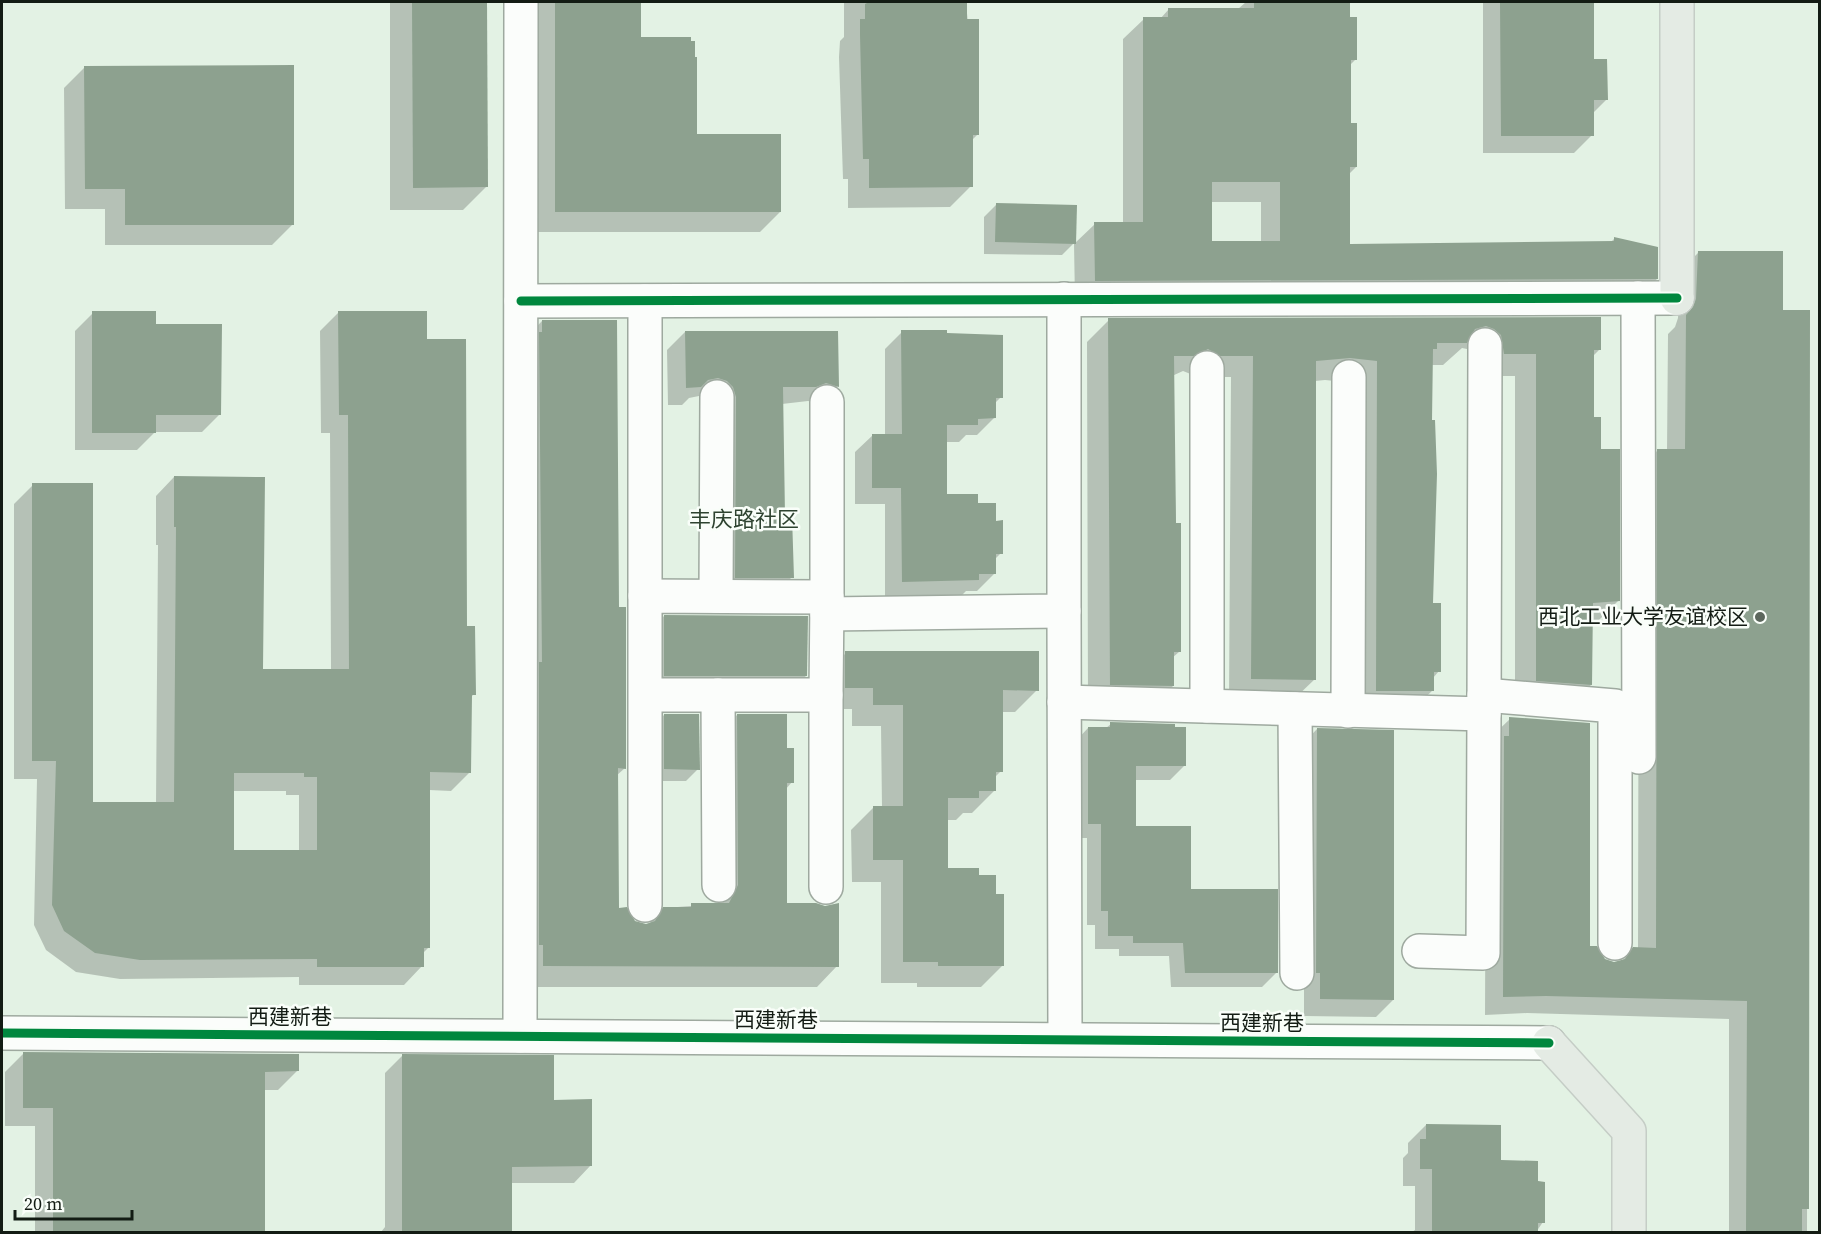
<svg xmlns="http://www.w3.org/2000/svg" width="1821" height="1234" font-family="'Source Serif 4','Noto Sans SC',serif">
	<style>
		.shadow { fill: #0003; fill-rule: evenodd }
		.building { fill: #8da18f; fill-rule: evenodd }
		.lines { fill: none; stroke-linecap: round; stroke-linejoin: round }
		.minor-casing { stroke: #9ea99f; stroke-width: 36 }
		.major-casing { stroke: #c5cdc6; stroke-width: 36 }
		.minor { stroke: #fbfdfb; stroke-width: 33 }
		.major { stroke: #e4ebe4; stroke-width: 33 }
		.cycleway-casing { stroke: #f9fef9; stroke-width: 13 }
		.cycleway { stroke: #00873e; stroke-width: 9 }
		.poi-dot { fill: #5c675d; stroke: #f9fef9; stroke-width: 2 }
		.labels { text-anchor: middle; stroke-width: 5; stroke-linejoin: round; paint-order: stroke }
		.poi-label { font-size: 21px; fill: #131c14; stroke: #f9fef9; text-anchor: end }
		.street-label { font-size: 21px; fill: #131c14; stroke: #f9fef9 }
		.neighbourhood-label { font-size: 22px; fill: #2e4330; stroke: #f9fef9 }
	</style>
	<rect width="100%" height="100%" fill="#e3f2e4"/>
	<g class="shadow">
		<polygon points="390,2 485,2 486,187 463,210 390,210"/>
		<polygon points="536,2 640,2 640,38 696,135 780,212 760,232 536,232"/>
		<polygon points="844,2 966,2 978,134 971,141 971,186 950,207 848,208 848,179 843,179 839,57 840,41 844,37"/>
		<path d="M1246 2H1349V19L1356 59 1349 66V125L1356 167 1349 174V245L1610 243 1614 239 1657 279 1636 299 1075 300 1074 244 1095 224H1123V39L1144 19H1160L1169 9H1238ZM1210 202H1261V243H1210Z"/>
		<polygon points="1483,2 1593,2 1593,60 1607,99 1592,114 1592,135 1574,153 1483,153"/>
		<polygon points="85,67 293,224 272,245 105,245 105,209 65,209 64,88"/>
		<polygon points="996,205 1074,243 1062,255 984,254 984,217"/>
		<polygon points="1699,252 1781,312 1809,312 1807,1232 1729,1232 1729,1019 1527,1013 1485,1015 1486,756 1491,737 1510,719 1588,948 1604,960 1614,963 1621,962 1633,949 1638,949 1639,469 1658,450 1667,450 1668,334 1675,327 1678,318 1680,271"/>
		<path d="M339 312 426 340 474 694 470 698V772L451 791 429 790V947L422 954V966L404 985H299V977L120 979 76 972 46 950 34 925 37 779H14V504L33 485 91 804H156L158 545H156V496L174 477 262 671H331L330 433H321L320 331ZM232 791H286V795H299V852H232Z"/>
		<polygon points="93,313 155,325 220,414 202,432 155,432 137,450 75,450 75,331"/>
		<polygon points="1599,318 1599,350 1592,357 1592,419 1599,450 1618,601 1596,623 1591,623 1591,685 1569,707 1515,702 1515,376 1482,376 1472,350 1462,348 1443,365 1431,365 1432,604 1439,671 1433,678 1433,690 1410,712 1355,712 1355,383 1325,380 1315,381 1315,679 1292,701 1229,701 1231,377 1198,377 1183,371 1172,376 1179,652 1172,658 1173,686 1151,708 1088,706 1087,342 1109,320"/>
		<polygon points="542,321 617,608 625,768 616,776 617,910 634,922 648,925 664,908 718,904 717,736 737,715 785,750 792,782 785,790 785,904 837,966 817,987 523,987 522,342"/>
		<polygon points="685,332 838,386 820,404 808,401 782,404 784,518 792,577 774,595 718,595 709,399 699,396 689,398 682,405 668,405 667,350"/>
		<polygon points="902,332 1001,397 994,404 994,418 977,435 966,435 959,442 945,442 945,496 977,504 994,522 1001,553 994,560 994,574 977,591 966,591 961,596 885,599 885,504 855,504 855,452 873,435 885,435 885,349"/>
		<polygon points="664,616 806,676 788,693 646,693 646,634"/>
		<polygon points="846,653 1037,690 1015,712 1001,712 1001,771 994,778 994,791 972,813 963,813 956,820 946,820 946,869 978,876 1003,965 981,987 917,987 917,983 881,983 881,882 852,882 851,830 873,808 882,808 881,726 852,726 852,709 823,709 824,675"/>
		<polygon points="664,715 698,769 686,781 652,781 652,727"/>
		<polygon points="1111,724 1184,766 1170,780 1134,780 1134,827 1189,891 1277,972 1262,987 1171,987 1169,956 1119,956 1119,949 1095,949 1095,925 1087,925 1087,838 1074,838 1074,743 1088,728 1106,728"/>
		<polygon points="1317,729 1393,1000 1376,1017 1304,1016 1304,989 1299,989 1301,746"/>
		<polygon points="24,1053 297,1071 278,1090 264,1090 264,1232 35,1232 35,1126 5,1126 5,1072"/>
		<polygon points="402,1056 553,1101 591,1165 574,1183 510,1183 510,1232 381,1232 385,1227 385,1073"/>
		<polygon points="1426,1125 1536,1183 1543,1222 1536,1232 1412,1232 1415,1230 1415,1186 1403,1186 1403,1158 1408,1153 1408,1143"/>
	</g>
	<g class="building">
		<polygon points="412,2 487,2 488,187 413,188"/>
		<polygon points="555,2 641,2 641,37 691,37 691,41 695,41 695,57 697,57 697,134 781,134 781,212 555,212"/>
		<polygon points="869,2 967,2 967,19 979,19 979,135 973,135 973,187 869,188 869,159 863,159 860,35 860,19 865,19 865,4"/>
		<path d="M1254 2H1350V17H1357V60H1351V123H1357V167H1350V244L1614 241V237L1658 247V279L1095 281 1094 222H1143V17H1168V8H1254ZM1212 182H1280V241H1212Z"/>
		<polygon points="1500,2 1594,2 1594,59 1607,59 1608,100 1594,100 1594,136 1501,136"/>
		<polygon points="294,65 294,225 125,225 125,189 85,189 84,66"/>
		<polygon points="996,203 1077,205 1076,244 995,242"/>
		<polygon points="1698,251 1783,251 1783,310 1810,310 1809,1209 1802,1209 1802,1233 1746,1233 1747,1001 1546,996 1503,997 1504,736 1509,736 1509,717 1590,723 1590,946 1597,946 1605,959 1614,962 1625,959 1633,947 1656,948 1657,449 1685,449 1686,315 1693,307 1696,299"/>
		<polygon points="92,311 156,311 156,324 222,324 221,415 156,415 156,433 92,433"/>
		<path d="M338 311H427V339H466L467 626H475L476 695H472L471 773 430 772V948H424V967H317V959L140 960 95 953 64 931 52 905 56 761H32V483H93V802H174L176 527H174V476L265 477 263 669H349L348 415H339ZM234 773H304V777H317V850H234Z"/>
		<polygon points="1601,317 1601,350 1594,350 1594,417 1601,417 1601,449 1620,449 1620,601 1593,603 1592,685 1536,681 1536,354 1504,354 1501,335 1494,329 1486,326 1475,329 1467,343 1437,343 1437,349 1433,349 1432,420 1435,420 1437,474 1433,603 1441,603 1441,672 1434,672 1434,691 1376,691 1377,361 1350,358 1316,361 1316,680 1251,679 1253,356 1220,356 1208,349 1194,356 1174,356 1176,523 1181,523 1181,652 1174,652 1174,686 1110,685 1108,318"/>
		<polygon points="542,320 617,320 619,607 626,607 626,769 618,768 619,908 627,907 635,921 646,924 655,921 663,907 691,907 691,903 729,903 738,885 737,714 787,714 787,748 794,748 794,783 787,783 787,903 816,903 825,906 839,903 839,967 543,966 543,945 539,945 539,662 542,662 539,332 542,332"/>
		<polygon points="901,330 947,330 947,333 1003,335 1003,398 996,398 996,418 978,419 978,425 947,425 947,494 978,494 978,503 996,503 996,521 1003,520 1003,554 996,554 996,574 979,574 979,580 902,582 901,488 872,488 872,434 902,434"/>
		<polygon points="685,331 838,331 839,387 826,383 816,387 783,387 785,516 792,516 794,578 735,578 736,397 733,387 727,381 718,378 708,380 701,387 686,388"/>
		<polygon points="664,615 808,616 807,676 664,676"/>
		<polygon points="845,651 1039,651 1039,691 1003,690 1003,772 996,772 996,791 979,791 979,798 948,798 948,868 979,868 979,875 996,875 996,894 1004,894 1004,966 938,966 938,962 903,962 903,860 873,860 873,806 903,806 903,705 873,705 873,688 845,688"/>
		<polygon points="664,714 699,714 700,770 664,769"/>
		<polygon points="1110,722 1175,724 1175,727 1186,727 1186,766 1136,766 1136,826 1191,826 1191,889 1278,889 1278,973 1185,973 1183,943 1133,943 1133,936 1108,936 1108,911 1101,911 1101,824 1088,824 1088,727 1110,727"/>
		<polygon points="1317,728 1394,730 1394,1000 1320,999 1320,973 1316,973"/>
		<polygon points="23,1052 299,1054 299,1071 265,1072 265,1233 53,1233 53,1108 23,1108"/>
		<polygon points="402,1054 554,1055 554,1100 592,1099 592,1166 512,1167 512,1233 402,1233"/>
		<polygon points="1426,1124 1501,1125 1501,1160 1538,1161 1538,1181 1545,1182 1545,1223 1538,1223 1538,1233 1432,1233 1432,1169 1420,1169 1420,1139 1426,1139"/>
	</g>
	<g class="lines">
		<g class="minor-casing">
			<g id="minor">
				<polyline points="1638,298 1639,757"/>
				<polyline points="521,301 1677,298"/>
				<polyline points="1207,368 1207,706"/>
				<polyline points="827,402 827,597"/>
				<polyline points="645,596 645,301"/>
				<polyline points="716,596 717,397"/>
				<polyline points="1064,611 1065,1039"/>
				<polyline points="827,614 1064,611 1064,299"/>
				<polyline points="718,695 719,885"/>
				<polyline points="826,695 826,887"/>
				<polyline points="1484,695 1615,706 1615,943"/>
				<polyline points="1064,702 1484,714 1485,345"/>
				<polyline points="1295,709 1297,973"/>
				<polyline points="1348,711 1349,377"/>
				<polyline points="645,905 645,596 827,597 826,695 645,695"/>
				<polyline points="1419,951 1483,953 1484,714"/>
				<polyline points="2,1033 1549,1043"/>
				<polyline points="520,1036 521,2"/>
			</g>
		</g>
		<g class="major-casing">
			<g id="major">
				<polyline points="1677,2 1677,298"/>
				<polyline points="1549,1043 1629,1131 1629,1232"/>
			</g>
		</g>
		<use href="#minor" class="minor"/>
		<use href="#major" class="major"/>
		<g class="cycleway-casing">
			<g id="cycleway">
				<polyline points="521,301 1677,298"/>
				<polyline points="2,1033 1549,1043"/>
			</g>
		</g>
		<use href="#cycleway" class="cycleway"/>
	</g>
	<circle class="poi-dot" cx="1760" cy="617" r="6"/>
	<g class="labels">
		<g class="poi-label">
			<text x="1748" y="624">西北工业大学友谊校区</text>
		</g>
		<g class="street-label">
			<text x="290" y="1024">西建新巷</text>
			<text x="776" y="1027">西建新巷</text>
			<text x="1262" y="1030">西建新巷</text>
		</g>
		<g class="neighbourhood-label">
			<text x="744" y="527">丰庆路社区</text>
		</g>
	</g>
	<rect width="1821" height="1234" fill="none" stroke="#131c14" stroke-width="6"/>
	<path d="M15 1210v9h117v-9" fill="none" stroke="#131c14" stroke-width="3"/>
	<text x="24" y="1210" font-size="18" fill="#131c14" stroke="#f9fef9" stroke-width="4.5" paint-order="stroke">20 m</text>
</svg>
